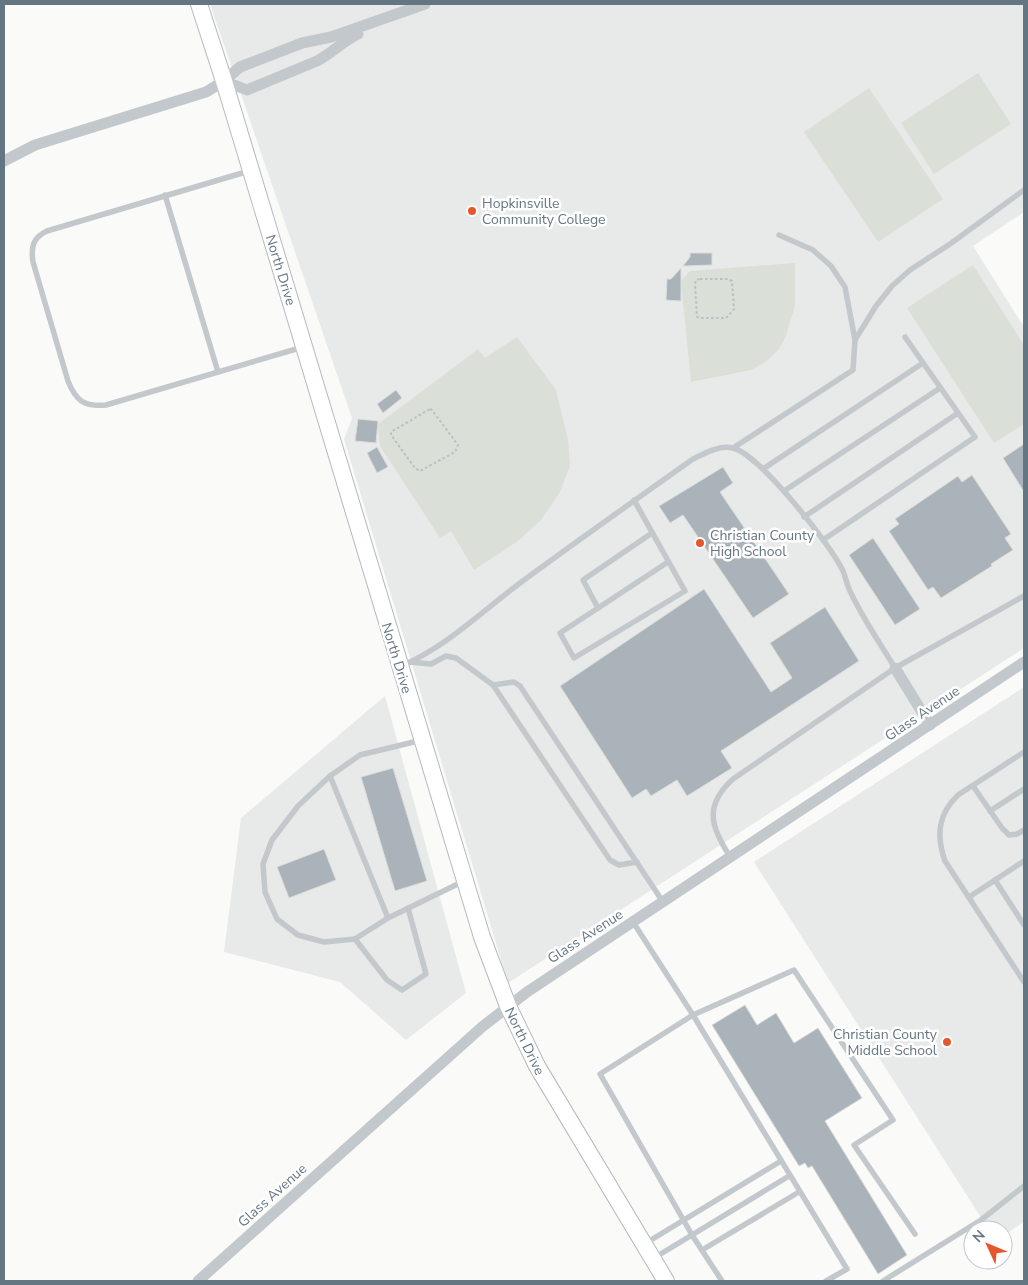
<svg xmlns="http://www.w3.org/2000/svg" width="1028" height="1285" font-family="'Nunito Sans',sans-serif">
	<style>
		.built { fill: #e8e9e9 }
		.green { fill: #dadfd7 }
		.building { fill: #aab3b9; stroke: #dcdcda }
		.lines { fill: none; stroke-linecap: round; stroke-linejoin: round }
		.secondary-casing { stroke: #b3babf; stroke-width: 18 }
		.path { stroke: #bbbfc2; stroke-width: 2; stroke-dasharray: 2.5 2.5; stroke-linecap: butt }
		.service { stroke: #c3c8cc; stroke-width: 5.5 }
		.minor { stroke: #c3c8cc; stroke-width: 11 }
		.secondary { stroke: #fff; stroke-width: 16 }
		.poi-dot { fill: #e4572e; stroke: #fff; stroke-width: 2 }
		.labels { text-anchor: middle; stroke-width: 5; stroke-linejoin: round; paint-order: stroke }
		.poi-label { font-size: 14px; fill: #657683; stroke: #fff; text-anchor: start }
		.street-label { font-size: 14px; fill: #657683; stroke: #fff }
	</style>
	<rect width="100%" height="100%" fill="#fafaf8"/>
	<g class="built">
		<polygon points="210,4 1024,4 1024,212 973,246 1024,327 1024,648 508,983 344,439 352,418"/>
		<polygon points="1024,687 1024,1222 1003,1236 1003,1230 989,1230 754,862"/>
		<polygon points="385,696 466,993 406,1040 340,982 224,952 241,818"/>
	</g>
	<g class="green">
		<polygon points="978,73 1011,124 934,174 901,123"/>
		<polygon points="869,88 943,199 878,242 804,132"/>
		<polygon points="795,263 795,306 785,338 779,349 767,361 751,370 691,382 681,281 690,271"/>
		<polygon points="973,265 1024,345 1024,424 994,443 907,308"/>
		<polygon points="517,337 556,390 568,440 570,466 560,492 541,520 518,541 474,570 451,531 440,538 380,446 378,424 478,349 485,358"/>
	</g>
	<g class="building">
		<polygon points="690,253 712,253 712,265 683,266 690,257"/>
		<polygon points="681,268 681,301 666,300 667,279 671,279"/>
		<polygon points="396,390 402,398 383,413 377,404"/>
		<polygon points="358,419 378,421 376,443 355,441"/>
		<polygon points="1024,444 1024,492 1003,458"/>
		<polygon points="377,447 388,467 377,473 367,453"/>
		<polygon points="723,467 733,483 720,492 789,594 753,618 683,515 670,523 659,506"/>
		<polygon points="972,475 1011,534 1005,538 1013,550 991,564 992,566 941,598 933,587 928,590 889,531 899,524 895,519 958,476 962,482"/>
		<polygon points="873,538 920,609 895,625 849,555"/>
		<polygon points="704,589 771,692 792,678 770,643 825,607 859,661 721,751 732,768 687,796 677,780 651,796 646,789 632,798 560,686"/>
		<polygon points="393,768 427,881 395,891 361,777"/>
		<polygon points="324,849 336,880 289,898 277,867"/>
		<polygon points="745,1005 757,1025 776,1013 794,1043 818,1028 862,1098 825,1121 907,1255 878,1274 812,1166 808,1168 805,1163 799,1166 712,1025"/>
	</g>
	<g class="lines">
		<g class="secondary-casing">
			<polyline id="secondary" points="199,4 224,81 482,937 508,1006 537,1066 666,1281"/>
		</g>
		<g class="path">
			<polygon points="700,279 728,279 732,281 734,309 726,318 701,318 697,317 695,284 696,280"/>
			<polygon points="430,409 432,410 458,445 455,452 420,471 415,468 391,435 391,432"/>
		</g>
		<g class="service">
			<path d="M249 171 47 231C32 238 31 248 33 262L68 381C76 401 84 407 106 405L303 347"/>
			<polyline points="165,195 218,372"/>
			<polyline points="855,340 876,306 892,286 910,270 950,244 1024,190"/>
			<polyline points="733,448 853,370 855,340 845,287 831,266 813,250 779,235"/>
			<polyline points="763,469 923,363"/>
			<polyline points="784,491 940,388"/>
			<polyline points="634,500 685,591 574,658 560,633 668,562"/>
			<polyline points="804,517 958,413"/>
			<polyline points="823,540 975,437 905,337"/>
			<polyline points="598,608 583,580 652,533"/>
			<polyline points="410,662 431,664 446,656 456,658 493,685 610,860 619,865 637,862"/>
			<path d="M401 666C446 647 481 612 520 583 577 541 635 500 693 459 705 453 719 445 733 448 759 454 831 545 843 571 846 578 847 586 851 593 863 619 880 643 895 668"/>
			<polyline points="493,685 514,682 520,686 663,902"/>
			<polyline points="422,740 360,755 330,776 298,806 272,840 263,864 265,892 277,919 298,935 324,942 355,939 388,918 464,881"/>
			<path d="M1024 752 958 795C938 814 936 835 945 861L1024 982"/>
			<polyline points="330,776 388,918"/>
			<polyline points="973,786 1002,828 1009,835 1017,834 1024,830"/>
			<polyline points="990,811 1024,789"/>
			<path d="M731 858C711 828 703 806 733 779L895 668 1024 596"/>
			<polyline points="995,880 1024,925"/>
			<polyline points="969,897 1024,861"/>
			<polyline points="633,922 693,1015 847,1269 826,1281"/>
			<polyline points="355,939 387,980 402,990 426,974 408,908"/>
			<polyline points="646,1243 781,1161"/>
			<polyline points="702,1250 799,1192"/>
			<polyline points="654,1258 789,1176"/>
			<polyline points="722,1281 692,1235 600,1074 693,1015 794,970 893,1120 854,1145 915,1234"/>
			<polyline points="883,1281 981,1220 1024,1186"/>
		</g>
		<g class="minor">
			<path d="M224 81 247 90 317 61C332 53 343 41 358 34"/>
			<polyline points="4,161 35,145 206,92 224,81 240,67 302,43 331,37 425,4"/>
			<polyline points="895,668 930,725"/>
			<polyline points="198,1281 482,1027 527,992 1024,662"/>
		</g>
		<use href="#secondary" class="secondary"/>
	</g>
	<g class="poi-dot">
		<circle cx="472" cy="211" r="5"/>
		<circle cx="700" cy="543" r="5"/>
		<circle cx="947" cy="1042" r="5"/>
	</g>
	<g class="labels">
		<g class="poi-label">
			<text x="482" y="208">Hopkinsville<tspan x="482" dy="16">Community College</tspan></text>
			<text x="710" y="540">Christian County<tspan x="710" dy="16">High School</tspan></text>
			<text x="937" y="1039" text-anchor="end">Christian County<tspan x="937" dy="16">Middle School</tspan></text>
		</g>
		<g class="street-label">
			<text transform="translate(281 270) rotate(73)" y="5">North Drive</text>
			<text transform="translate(397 658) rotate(73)" y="5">North Drive</text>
			<text transform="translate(922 713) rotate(-34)" y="5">Glass Avenue</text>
			<text transform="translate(585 936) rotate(-33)" y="5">Glass Avenue</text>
			<text transform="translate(525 1041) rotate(64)" y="5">North Drive</text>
			<text transform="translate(272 1195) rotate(-42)" y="5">Glass Avenue</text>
		</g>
	</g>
	<rect width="1028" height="1285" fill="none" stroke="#657683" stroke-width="10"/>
	<g transform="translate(988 1245) rotate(314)"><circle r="24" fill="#ffffff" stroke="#c1c8cd"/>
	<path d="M0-4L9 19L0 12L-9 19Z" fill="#e4572e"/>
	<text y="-8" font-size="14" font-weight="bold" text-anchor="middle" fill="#657683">N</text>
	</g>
</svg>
